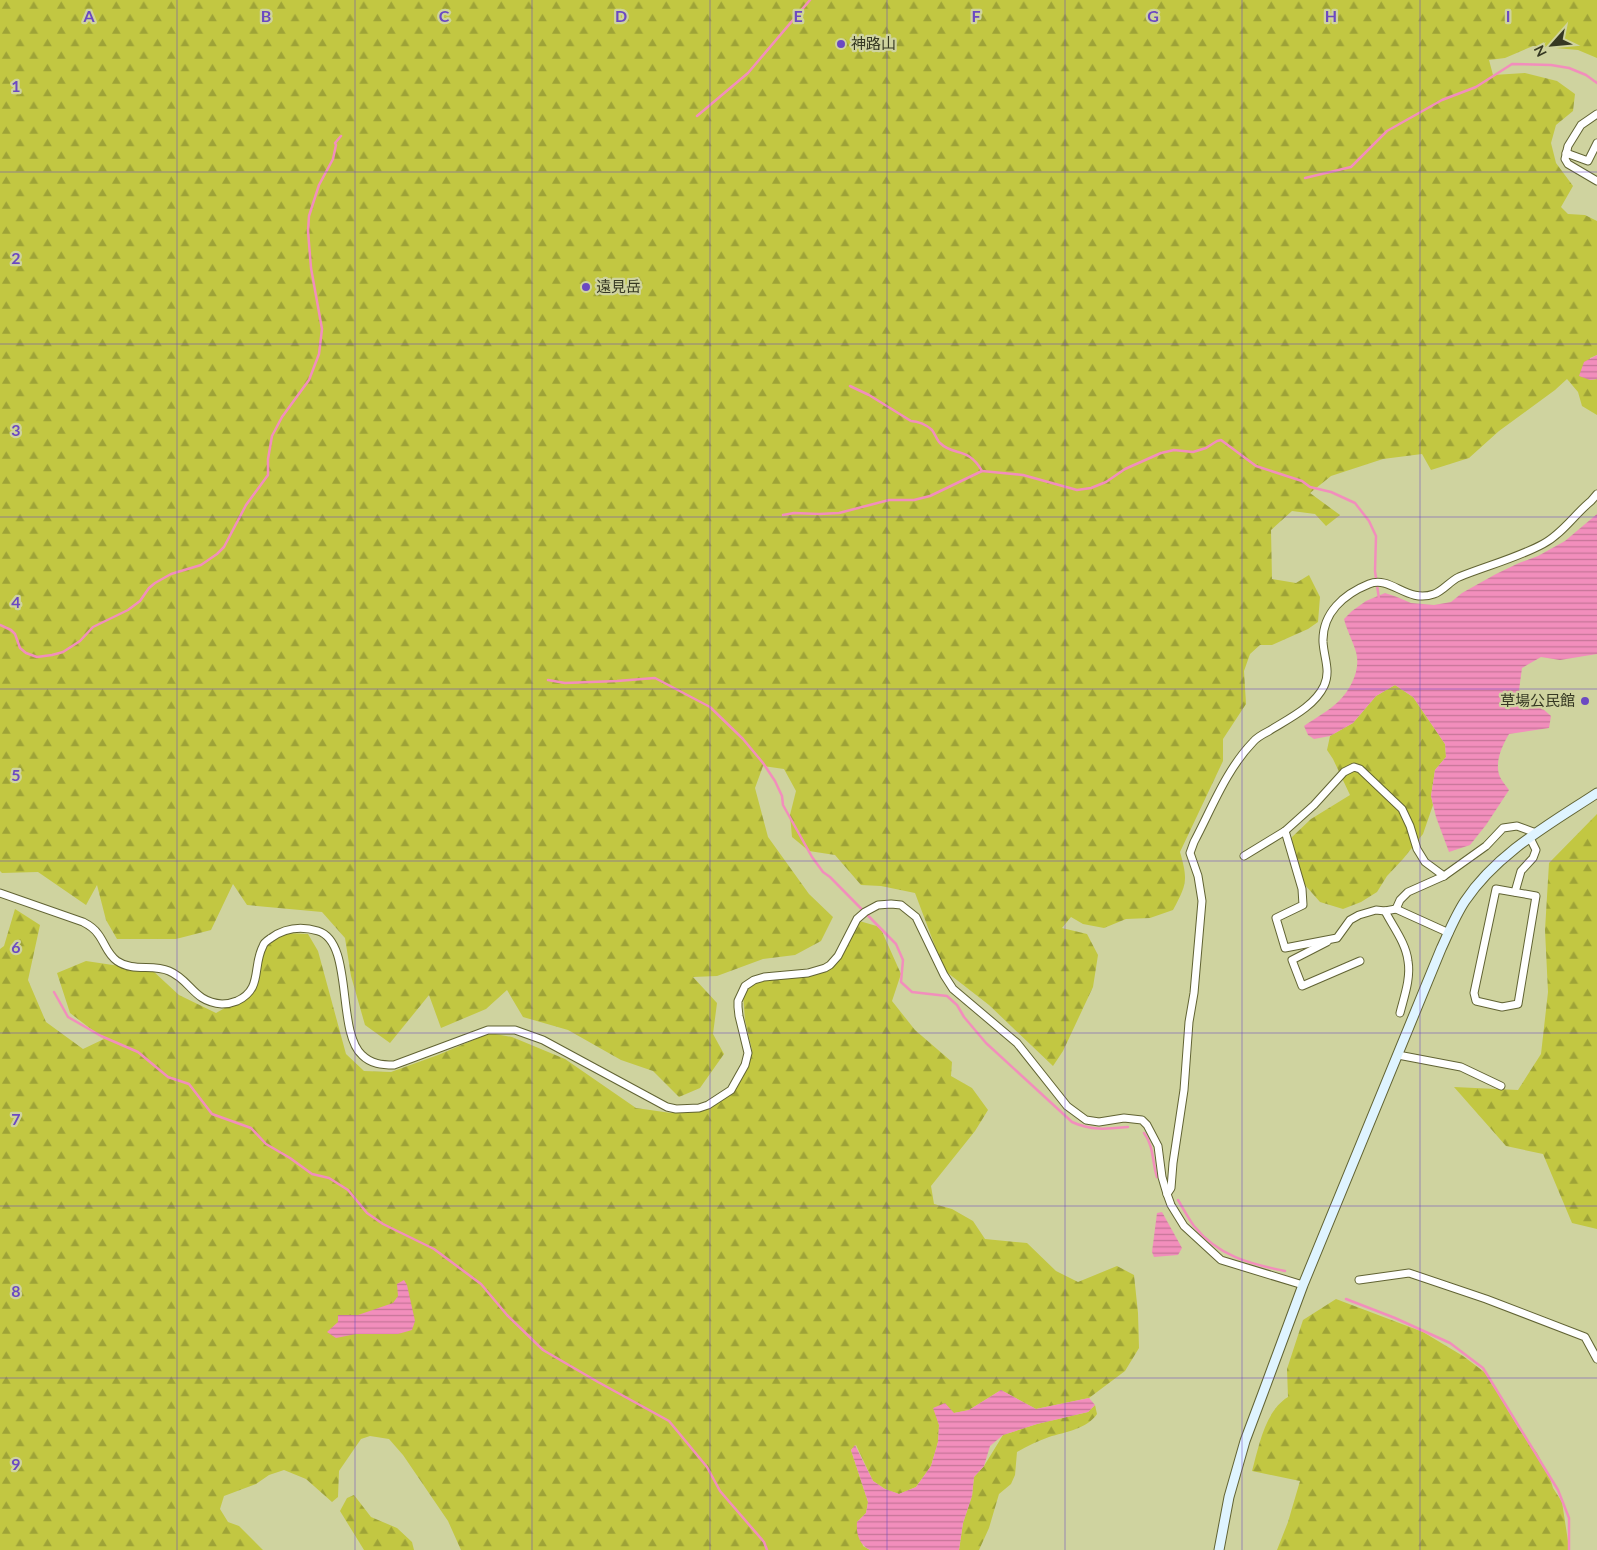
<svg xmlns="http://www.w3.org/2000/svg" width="1597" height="1550" font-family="Lato,'Noto Sans JP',sans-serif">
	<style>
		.forest { fill: url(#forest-firs) }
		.water { fill: url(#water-rules) }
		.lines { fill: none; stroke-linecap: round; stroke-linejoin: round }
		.stream { stroke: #f28ebc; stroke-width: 2.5 }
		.street-casing { stroke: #616333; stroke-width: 9 }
		.secondary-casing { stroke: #616333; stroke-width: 11 }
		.street { stroke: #fff; stroke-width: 7 }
		.secondary { stroke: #dff4ff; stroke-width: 9 }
		.grid { fill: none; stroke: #6b49c2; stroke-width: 1; stroke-opacity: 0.55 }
		.poi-dot { fill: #6b49c2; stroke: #cfd39f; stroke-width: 2 }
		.labels { text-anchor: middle; stroke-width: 4.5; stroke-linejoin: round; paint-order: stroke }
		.poi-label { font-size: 15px; fill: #363823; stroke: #cfd39f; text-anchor: start }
		.grid-label { font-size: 16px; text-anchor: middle; font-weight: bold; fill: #6b49c2; stroke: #cfd39f; stroke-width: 4.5; stroke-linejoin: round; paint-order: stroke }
	</style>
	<defs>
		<pattern id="forest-firs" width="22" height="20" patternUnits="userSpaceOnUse" patternTransform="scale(1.25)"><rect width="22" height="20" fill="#c2c742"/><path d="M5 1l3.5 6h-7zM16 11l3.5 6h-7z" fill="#9ea337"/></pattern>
		<pattern id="water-rules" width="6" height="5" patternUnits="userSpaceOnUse" patternTransform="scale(1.25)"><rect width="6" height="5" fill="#f28ebc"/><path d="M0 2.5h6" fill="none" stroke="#c57598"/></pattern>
	</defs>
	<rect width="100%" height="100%" fill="#cfd39f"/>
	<g class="forest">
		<path d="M0 0H1597V58L1578 50 1533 46 1505 58 1489 60 1493 75 1525 73 1557 81 1575 94 1573 111 1556 125 1551 143 1556 163 1573 186 1561 207 1568 214 1585 215 1597 221V355L1590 358V380L1597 379V415L1582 406 1578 392 1567 379 1555 390 1499 431 1469 458 1431 470 1422 454 1383 459 1331 476 1310 493 1340 515 1326 526 1315 514 1292 511 1271 530 1272 579 1296 583 1309 575 1320 597 1318 622 1308 629 1272 645H1260L1250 654 1244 671 1246 704 1223 739V761L1180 852C1188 880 1187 884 1173 910L1150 918 1126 919 1104 928 1083 924 1071 917 1062 928 1087 934 1098 955 1093 987 1063 1051 1053 1066 989 1005 944 970 915 893 881 886 861 885 835 855 809 851 792 837 790 815 796 791 784 769 763 766 755 788 768 837 809 894 833 917 821 941 795 955 763 959 717 976 693 977 717 1003 713 1034 724 1054 700 1088 679 1097 653 1071 621 1060 568 1030 523 1017 507 990 486 1009 441 1028 429 995 390 1043 365 1025 351 976 345 938 322 912 247 905 233 884 211 930 176 939H117L106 920 97 885 86 905 38 872 2 873 0 871Z"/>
		<polygon points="1395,685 1413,697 1445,744 1446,757 1435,770 1431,796 1433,805 1423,834 1403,859 1387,876 1377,892 1361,902 1343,909 1320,902 1305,885 1294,865 1292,837 1311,819 1350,795 1333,759 1327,750 1330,736 1353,723 1376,696"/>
		<polygon points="1597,814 1597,1229 1572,1223 1543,1154 1506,1146 1454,1087 1518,1090 1541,1054 1548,992 1545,930 1549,863"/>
		<polygon points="15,909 40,925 28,980 46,1022 83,1049 104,1039 70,1013 57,973 86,961 153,971 179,995 216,1013 248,995 263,944 286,933 308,934 318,951 346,1054 364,1071 391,1072 438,1055 490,1033 512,1037 565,1059 636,1108 671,1113 710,1108 733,1090 752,1050 745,1020 743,994 752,979 806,972 830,962 856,920 880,927 901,974 892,1001 915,1030 952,1062 951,1076 972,1088 988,1110 975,1131 931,1186 934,1204 952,1209 973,1221 985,1239 1027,1243 1056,1271 1078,1282 1117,1266 1134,1275 1138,1313 1139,1348 1125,1371 1089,1398 1036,1409 1001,1390 969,1410 954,1413 934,1408 939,1425 938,1442 931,1466 916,1487 899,1494 885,1489 873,1481 856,1445 851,1450 868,1502 866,1513 857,1522 863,1546 870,1550 461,1550 448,1521 403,1455 389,1439 370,1436 361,1439 339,1471 338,1497 332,1502 306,1479 284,1470 269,1475 256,1484 224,1496 220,1509 228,1522 239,1526 263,1550 0,1550 0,949 4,946"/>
		<path d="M1336 1299 1423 1332 1463 1356 1487 1374 1519 1429 1537 1453 1550 1478 1553 1488 1562 1502 1568 1541V1550H1277L1288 1522 1300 1481 1252 1471C1259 1446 1265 1411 1288 1397L1287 1369 1303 1320Z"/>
		<path d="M1095 1405 1097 1414C1087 1429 1065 1432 1049 1437 1038 1441 1027 1446 1017 1452L1015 1475 1011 1484 999 1494 989 1528 979 1550H959L963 1523 972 1496 974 1477 984 1466 1003 1435 1037 1424 1088 1412Z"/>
		<polygon points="354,1495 371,1517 397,1528 412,1542 414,1550 364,1550 340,1511 347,1498"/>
	</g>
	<g class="water">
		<polygon points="1597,355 1597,379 1590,380 1579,376 1584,362"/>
		<path d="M1597 514V654L1560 660 1541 657 1522 668 1519 690 1530 703 1543 709 1551 716 1549 728 1509 734C1502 746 1494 763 1500 777 1502 781 1506 786 1509 790L1486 825 1470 845 1449 852 1436 817 1431 796 1435 770 1446 757 1445 744 1413 697 1395 685 1376 696 1353 723 1330 736 1314 739 1308 735 1304 726C1315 718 1329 711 1339 701 1351 689 1361 669 1356 652 1353 641 1347 631 1344 619L1352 611 1366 601 1385 593 1397 597 1411 603 1434 605 1451 602 1462 593 1496 574 1519 563 1538 556 1565 541Z"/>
		<polygon points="1162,1212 1182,1248 1178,1255 1154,1257 1152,1252 1157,1213"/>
		<polygon points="404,1280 407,1285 415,1321 412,1330 398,1334 356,1334 336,1338 327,1332 338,1322 338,1315 358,1315 393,1303 398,1296 397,1284"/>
		<path d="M1001 1390 1036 1409 1089 1398 1095 1405 1088 1412 1037 1424 1003 1435 990 1446 984 1466 974 1477 972 1496 963 1523 959 1550H870C859 1544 856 1534 857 1522L866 1513 868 1502 851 1450 855 1445 873 1481 885 1489 899 1494 916 1487 931 1466 938 1442 939 1425 933 1408 945 1403 954 1413 969 1410Z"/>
	</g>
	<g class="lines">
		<g class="stream">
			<polyline points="697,116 748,73 810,0"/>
			<polyline points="1305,178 1351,167 1387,131 1442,100 1476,87 1512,64 1551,65 1569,68 1586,75 1597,83"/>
			<path d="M850 386 869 395 911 421C918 421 927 425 932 430 935 434 937 440 940 443 954 457 968 446 982 471L1023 475 1077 490 1091 488 1106 482 1125 469 1161 453 1174 450 1193 452 1206 448 1217 441 1221 440 1256 466 1302 481 1310 487 1331 492 1355 503 1369 521 1376 536 1375 571 1379 599"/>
			<polyline points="783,515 794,513 819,514 839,513 889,500 914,500 930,496 982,471"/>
			<polyline points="0,625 11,630 15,634 20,648 26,653 37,657 52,655 63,652 80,641 93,627 128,610 140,601 149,588 155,583 171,574 201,565 217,554 224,547 246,505 268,475 268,459 272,436 282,417 309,380 319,354 322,329 311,268 308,231 309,216 319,185 333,159 336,145 335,143 341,136"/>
			<path d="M548 680 565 683 617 681 655 678 710 707 743 739 763 763 775 781 782 796 783 805 812 857 823 872 830 877 896 944 903 960 901 982 912 992 947 996 957 1005 964 1017 986 1043 1072 1122C1092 1131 1107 1129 1128 1127"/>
			<polyline points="54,992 68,1017 101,1036 138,1052 168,1077 189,1084 212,1114 251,1128 266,1144 290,1158 312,1174 329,1178 348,1190 367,1213 383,1224 434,1249 481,1284 507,1315 543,1350 598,1382 669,1421 707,1467 720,1491 764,1542 767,1550"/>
			<path d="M1144 1133C1154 1146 1152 1162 1157 1177"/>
			<path d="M1178 1200C1183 1208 1188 1218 1194 1226 1218 1256 1250 1264 1285 1271"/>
			<polyline points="1346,1299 1395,1318 1450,1343 1483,1368 1558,1490 1569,1518 1569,1550"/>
		</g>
		<g class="street-casing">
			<g id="street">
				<polyline points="1597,114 1581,125 1568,146 1565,159 1568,164 1597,181"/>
				<polyline points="1566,153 1588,161 1597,143"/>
				<polyline points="1285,831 1302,889 1303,905 1276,918 1285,948 1337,938 1350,920 1359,915 1376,910 1385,911 1396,909 1449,933"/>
				<polyline points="1244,856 1285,831 1314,805 1344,772 1354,767 1360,769 1402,809 1410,826 1417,849 1425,862 1444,876"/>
				<polygon points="1496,889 1536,896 1518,1004 1502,1007 1476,1001 1474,993"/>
				<polyline points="1515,892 1521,871 1533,858 1536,850 1530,838"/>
				<path d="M0 893 83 922C89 925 94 928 98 934 105 943 107 954 117 961 133 972 152 964 169 971 191 980 193 1002 222 1004 227 1004 232 1003 237 1001 263 989 252 967 263 946 264 942 268 940 271 938 285 928 301 926 318 931 354 942 336 1031 362 1055 371 1064 382 1065 394 1065L488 1030H515L543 1040 667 1107 676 1109 699 1108 708 1105 731 1090 745 1065 748 1053 739 1016 738 1007V1001L745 986 754 980 764 977 808 973 825 968 830 965 838 956 857 919 865 912 878 905 891 904 901 905 916 917 944 975 953 989 1017 1043 1067 1106 1086 1120 1099 1122 1124 1118 1142 1120 1147 1125 1158 1146 1162 1177 1167 1194 1171 1205 1184 1226 1221 1260 1303 1285"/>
				<polyline points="1396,909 1400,900 1408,892 1444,876 1486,846 1503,828 1517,826 1536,833"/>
				<path d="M1385 911C1393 927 1406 943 1408 961 1411 978 1404 997 1400 1013"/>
				<polyline points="1327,942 1292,960 1302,986 1360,961"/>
				<polyline points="1398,1055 1461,1067 1501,1086"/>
				<path d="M1167 1194 1171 1188 1173 1163 1184 1090 1189 1022 1194 993 1202 901 1198 876 1190 853 1194 842C1212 808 1226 770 1253 742 1257 737 1263 734 1269 731 1288 719 1314 707 1324 686 1331 671 1324 658 1323 642 1322 613 1344 594 1369 584 1391 575 1407 604 1434 594 1443 591 1450 581 1459 577 1486 566 1517 558 1543 544 1562 534 1575 514 1591 501L1597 494"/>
				<polyline points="1359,1280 1409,1273 1486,1299 1585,1337 1597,1359"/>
			</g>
		</g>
		<g class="secondary-casing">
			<path id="secondary" d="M1219 1550 1229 1497 1245 1441 1263 1393 1303 1285 1441 949C1448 934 1455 916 1465 901 1497 853 1550 824 1597 793"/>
		</g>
		<use href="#street" class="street"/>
		<use href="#secondary" class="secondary"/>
	</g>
	<path class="grid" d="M177 0V1550M355 0V1550M532 0V1550M710 0V1550M887 0V1550M1065 0V1550M1242 0V1550M1420 0V1550M0 172H1597M0 344H1597M0 517H1597M0 689H1597M0 861H1597M0 1033H1597M0 1206H1597M0 1378H1597"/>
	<g class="poi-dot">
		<circle cx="841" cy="44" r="5"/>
		<circle cx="586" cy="287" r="5"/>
		<circle cx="1585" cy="701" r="5"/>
	</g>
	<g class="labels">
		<g class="poi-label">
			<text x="851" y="49">神路山</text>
			<text x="596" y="292">遠見岳</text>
			<text x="1575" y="706" text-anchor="end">草場公民館</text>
		</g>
	</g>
	<g class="grid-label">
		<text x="89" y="22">A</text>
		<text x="266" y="22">B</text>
		<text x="444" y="22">C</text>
		<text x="621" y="22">D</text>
		<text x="798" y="22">E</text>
		<text x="976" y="22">F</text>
		<text x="1153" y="22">G</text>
		<text x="1331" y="22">H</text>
		<text x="1508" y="22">I</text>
		<text x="16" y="92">1</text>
		<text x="16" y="264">2</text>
		<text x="16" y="436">3</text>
		<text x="16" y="608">4</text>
		<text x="16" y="781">5</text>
		<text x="16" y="953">6</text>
		<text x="16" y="1125">7</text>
		<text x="16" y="1297">8</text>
		<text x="16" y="1470">9</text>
	</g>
	<g transform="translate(1552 45) rotate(243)" stroke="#cfd39f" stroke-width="4" paint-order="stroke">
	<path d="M0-4L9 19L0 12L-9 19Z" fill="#363823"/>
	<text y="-8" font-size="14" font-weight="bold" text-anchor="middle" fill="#363823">N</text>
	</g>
</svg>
